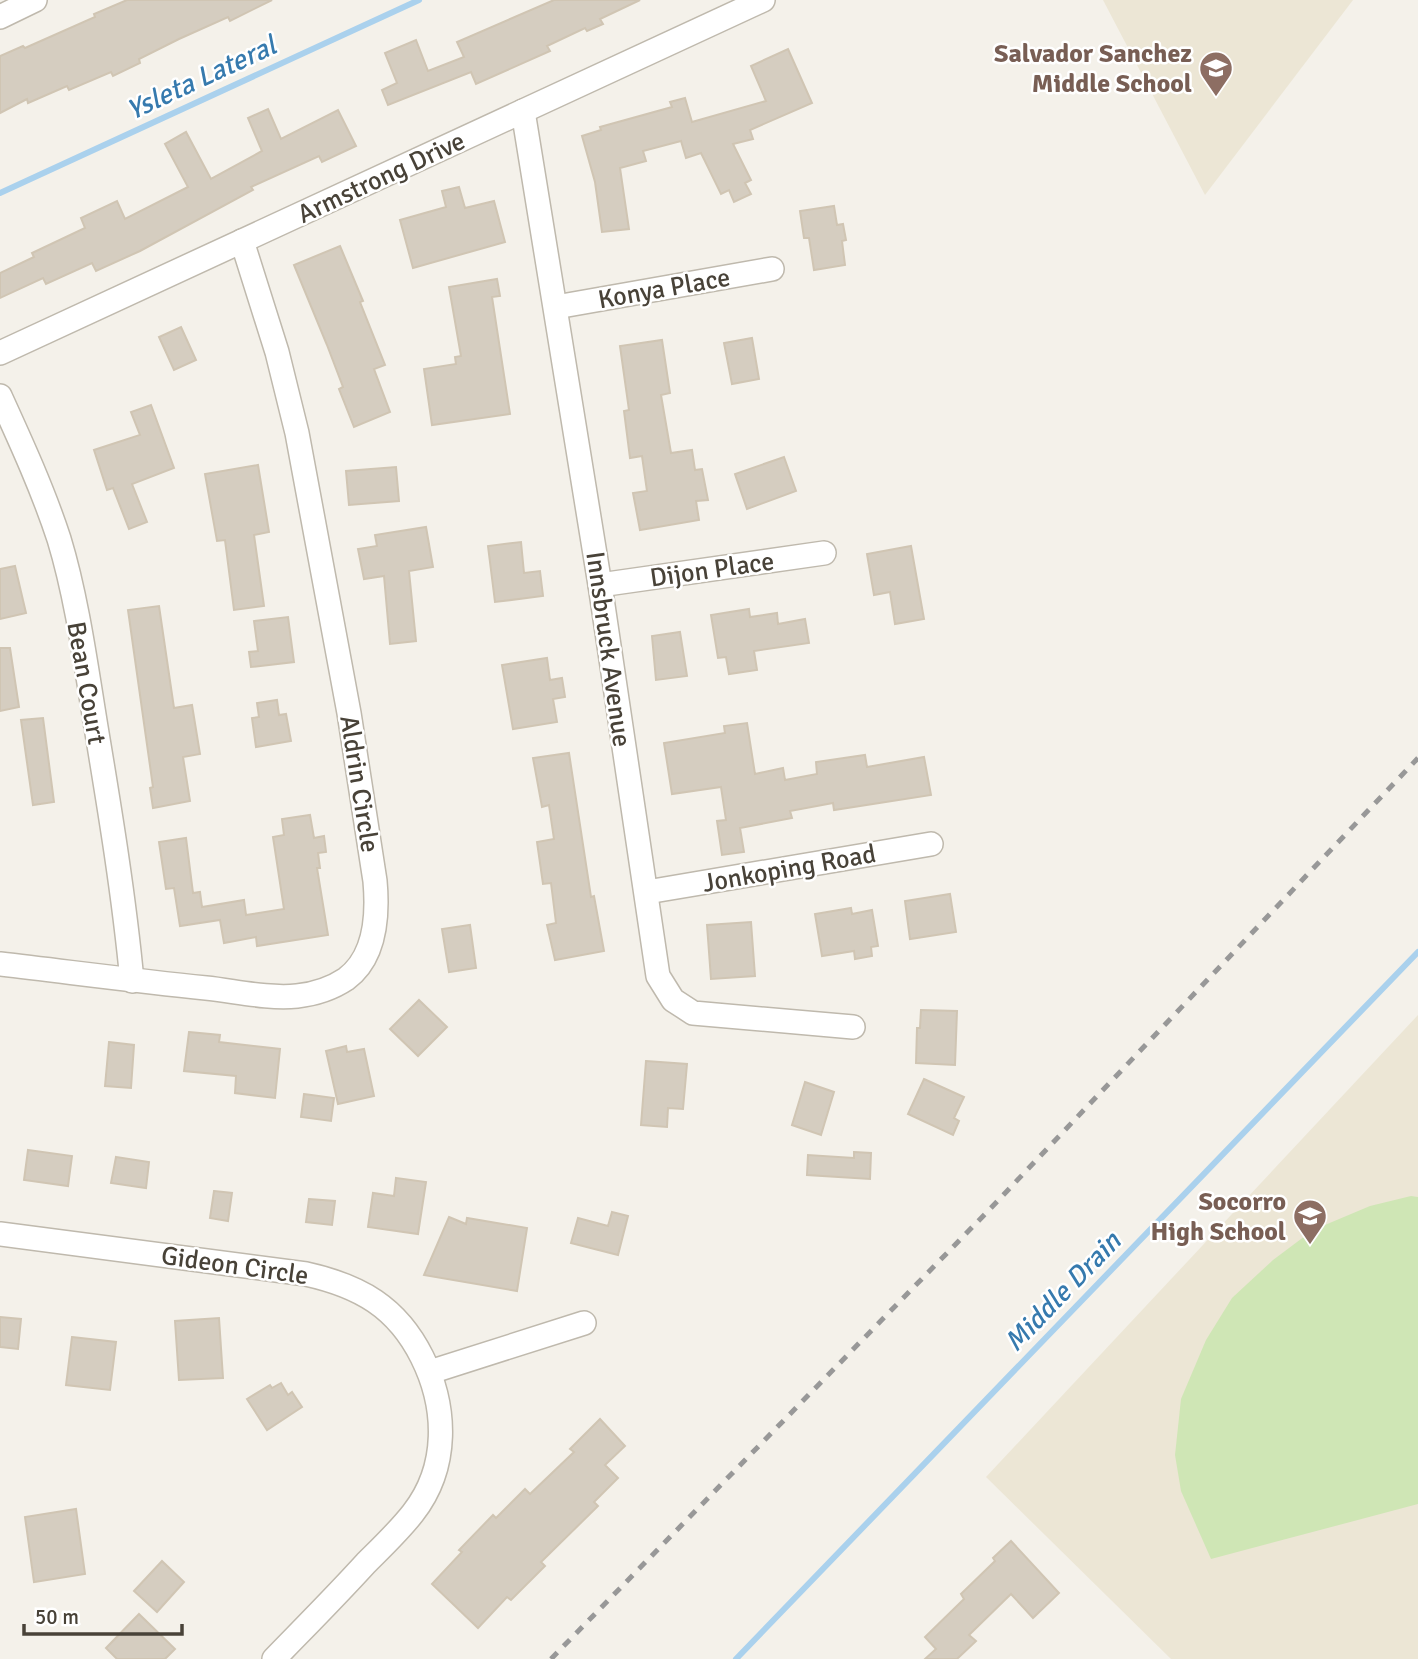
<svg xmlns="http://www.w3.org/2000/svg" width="1418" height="1659" font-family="Signika,sans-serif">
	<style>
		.education { fill: #ece6d5 }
		.green { fill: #cfe6b5 }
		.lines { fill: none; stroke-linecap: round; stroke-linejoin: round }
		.stream { stroke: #aad1ed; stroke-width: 6 }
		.building { fill: #d5cdc0; stroke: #d0c5b3; stroke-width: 2 }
		.street-casing { stroke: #bfb9ad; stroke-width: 26 }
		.street { stroke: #fff; stroke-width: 23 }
		.rail { stroke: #989898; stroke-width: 5; stroke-dasharray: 9 9; stroke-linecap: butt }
		.labels { text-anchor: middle; stroke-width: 5; stroke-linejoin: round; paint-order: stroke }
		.education-label { font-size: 26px; font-weight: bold; fill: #785e54; stroke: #fff; text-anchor: end }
		.street-label { font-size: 26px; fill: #484238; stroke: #fff }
		.water-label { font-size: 28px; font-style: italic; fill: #367aae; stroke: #fff }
	</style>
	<rect width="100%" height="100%" fill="#f4f1ea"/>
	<g class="education">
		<polygon points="1103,0 1353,0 1205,195"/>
		<polygon points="1418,1015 1418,1659 1171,1659 986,1477"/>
	</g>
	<polygon class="green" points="1411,1196 1418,1197 1418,1504 1211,1559 1181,1491 1175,1455 1181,1399 1206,1340 1232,1298 1273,1260 1313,1230 1370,1206"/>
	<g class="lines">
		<g class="stream">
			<polyline points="0,193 419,0"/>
			<polyline points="736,1659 1418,952"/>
		</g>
	</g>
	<g class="building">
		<polygon points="127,0 272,0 230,21 228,17 179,39 139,59 140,63 113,76 111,72 69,90 67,86 28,103 27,99 0,113 0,56 23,46 25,48 95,17 94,14"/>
		<polygon points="554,0 640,0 600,19 603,24 587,31 585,28 547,46 550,51 476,84 471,72 388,105 382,90 397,83 385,53 416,40 428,71 464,57 457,42"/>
		<polygon points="788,49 812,103 750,130 753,139 733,144 751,180 745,183 751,194 734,202 729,190 721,194 701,153 686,158 681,141 643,151 646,161 620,168 629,229 602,232 595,182 582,136 601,130 600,127 672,107 670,102 685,98 692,122 766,101 751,66"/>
		<polygon points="268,109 281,139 338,110 356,146 322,162 319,156 251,187 253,190 140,251 96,271 92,263 46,284 43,278 0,298 0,273 34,257 32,253 85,228 81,218 117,201 125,219 188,187 165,144 186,132 211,179 262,151 248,118"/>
		<polygon points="459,187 465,208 494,201 505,242 413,268 400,220 446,207 442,191"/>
		<polygon points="834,206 837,225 843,224 846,240 842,241 845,265 814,270 809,238 804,238 800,211"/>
		<polygon points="340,246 363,301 360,302 385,365 374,369 390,412 354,427 339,389 343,387 327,345 294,265"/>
		<polygon points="497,279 500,296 492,297 510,414 432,425 424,369 456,364 455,357 461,356 449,287"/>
		<polygon points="181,327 196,360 174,370 159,337"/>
		<polygon points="752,338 759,379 732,384 724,343"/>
		<polygon points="662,340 670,393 661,395 671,453 692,450 695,470 702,469 708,500 696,501 699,520 640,530 633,493 647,491 642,456 630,458 624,411 629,410 620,346"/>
		<polygon points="151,405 174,468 132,484 147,522 129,529 113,488 107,490 94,450 140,435 131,412"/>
		<polygon points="784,457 796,491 747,509 735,474"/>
		<polygon points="258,465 269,532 254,535 264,606 234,610 225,540 217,541 205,474"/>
		<polygon points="396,467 399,501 349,505 346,471"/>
		<polygon points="426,527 433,567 409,571 416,641 390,644 384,576 364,579 358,549 377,546 375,535"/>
		<polygon points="521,542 524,573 540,571 543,596 495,602 488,546"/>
		<polygon points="911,546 924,619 895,624 890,592 874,595 867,554"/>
		<polygon points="15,566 26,613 0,619 0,569"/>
		<polygon points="159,606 174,708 192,705 200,754 183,757 190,801 153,808 150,788 153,787 128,610"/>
		<polygon points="749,609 750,617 777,613 778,624 805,619 809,643 754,651 757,670 729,674 726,657 718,658 711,615"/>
		<polygon points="288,617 294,662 251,667 249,652 258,651 254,621"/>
		<polygon points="680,632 687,676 656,680 652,636"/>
		<polygon points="0,648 10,648 19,707 0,711"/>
		<polygon points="547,658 550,680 562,678 565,697 553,699 557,722 513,729 502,665"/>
		<polygon points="277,700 279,715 286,714 291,741 256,747 252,718 259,717 257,703"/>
		<polygon points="43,718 54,802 33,805 21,720"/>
		<polygon points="747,723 755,774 783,768 785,780 817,774 816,762 865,755 867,767 924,757 931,795 834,810 833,803 790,811 792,818 740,828 744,852 722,855 717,821 726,820 721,787 672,794 664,743 725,733 724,726"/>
		<polygon points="569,753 591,897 594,896 604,951 555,960 547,925 556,923 551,883 543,884 537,842 554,839 549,805 542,807 533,758"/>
		<polygon points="310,815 314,838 324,836 326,852 318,853 320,868 317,868 328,935 257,946 256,937 224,943 220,920 180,926 174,888 166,889 159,842 186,838 193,893 200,892 202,907 244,900 246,915 284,909 273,837 284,835 282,819"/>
		<polygon points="950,894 956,932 910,939 905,901"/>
		<polygon points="851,908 852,914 872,910 878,946 871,947 872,956 855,959 854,951 822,956 815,914"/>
		<polygon points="751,922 755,976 711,979 707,925"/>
		<polygon points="470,925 476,968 449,972 442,929"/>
		<polygon points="419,1000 447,1027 418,1056 390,1029"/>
		<polygon points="921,1010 957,1011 955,1065 916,1063 917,1028 920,1028"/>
		<polygon points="189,1032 220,1035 219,1042 280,1049 275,1098 235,1093 236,1076 184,1071"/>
		<polygon points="109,1042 134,1045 131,1088 105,1086"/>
		<polygon points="346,1046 347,1052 364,1049 374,1096 338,1104 326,1051"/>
		<polygon points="646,1061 687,1064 683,1109 668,1108 667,1127 641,1125"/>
		<polygon points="924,1079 964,1097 954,1118 959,1121 953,1135 908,1114"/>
		<polygon points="805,1082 834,1092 821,1135 792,1125"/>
		<polygon points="304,1094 334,1098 331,1121 301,1117"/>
		<polygon points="28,1150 72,1156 68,1186 24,1180"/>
		<polygon points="854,1152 871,1153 870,1179 807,1175 808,1155 854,1158"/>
		<polygon points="116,1157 149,1162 146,1188 111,1183"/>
		<polygon points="396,1178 426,1182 418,1234 368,1227 373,1193 394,1196"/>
		<polygon points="214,1191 232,1193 228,1221 210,1218"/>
		<polygon points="309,1199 335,1201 332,1225 306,1222"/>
		<polygon points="612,1212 628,1216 618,1255 571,1243 578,1218 608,1226"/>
		<polygon points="449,1217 466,1224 467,1218 527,1228 517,1291 424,1275"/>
		<polygon points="0,1317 21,1319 18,1349 0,1347"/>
		<polygon points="219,1318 223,1378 179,1380 175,1321"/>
		<polygon points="72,1337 116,1342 110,1390 66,1385"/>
		<polygon points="281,1383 288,1395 292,1392 302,1407 267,1430 247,1399 270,1385 272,1388"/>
		<polygon points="600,1419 625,1446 605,1465 618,1478 594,1502 598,1506 541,1562 545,1566 511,1600 507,1597 478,1628 432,1584 462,1552 459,1550 493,1515 496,1518 525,1489 530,1494 574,1452 570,1449"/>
		<polygon points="76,1509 85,1574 34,1582 25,1517"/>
		<polygon points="1011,1541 1059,1593 1033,1618 1011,1594 969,1635 976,1641 957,1659 925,1659 936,1649 925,1637 964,1599 961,1594 995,1561 993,1558"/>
		<polygon points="162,1561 184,1582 157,1612 134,1591"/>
		<polygon points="139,1614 175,1649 165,1659 117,1659 106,1648"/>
	</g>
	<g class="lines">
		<g class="street-casing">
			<g id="street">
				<polyline points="0,17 35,0"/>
				<polyline points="523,111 600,585 658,976 673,1000 693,1013 853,1027"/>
				<polyline points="556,307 772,269"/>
				<polyline points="0,353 763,0"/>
				<path d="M0 396C21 442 43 490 59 539 77 598 86 666 96 727 110 811 124 896 132 981"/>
				<polyline points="600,585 824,553"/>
				<polyline points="647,892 931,844"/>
				<path d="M0 964C69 972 137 981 206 988 235 991 268 999 297 996 315 994 331 989 346 979 376 957 378 914 375 881L349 713 297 433 277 352 242 241"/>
				<path d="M0 1234 306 1274C360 1286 397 1307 422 1357 447 1407 449 1467 413 1513 399 1531 382 1547 366 1563 336 1596 305 1627 274 1659"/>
				<polyline points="430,1372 584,1323"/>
			</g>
		</g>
		<use href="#street" class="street"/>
		<polyline class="rail" points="551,1659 989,1210 1418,758"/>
	</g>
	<defs>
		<g id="school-pin" transform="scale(1.75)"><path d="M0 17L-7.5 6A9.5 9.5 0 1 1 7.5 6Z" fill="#8d6e63" stroke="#fff"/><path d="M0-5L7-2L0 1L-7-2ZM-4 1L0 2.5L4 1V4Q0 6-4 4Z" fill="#fff"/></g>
	</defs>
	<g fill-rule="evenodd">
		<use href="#school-pin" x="1216" y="68"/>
		<use href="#school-pin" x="1310" y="1216"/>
	</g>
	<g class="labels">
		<g class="education-label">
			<text x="1192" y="62">Salvador Sanchez<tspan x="1192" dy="30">Middle School</tspan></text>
			<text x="1286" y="1210">Socorro<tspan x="1286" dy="30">High School</tspan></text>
		</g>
		<g class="street-label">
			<text transform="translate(381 177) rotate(-25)" y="9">Armstrong Drive</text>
			<text transform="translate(664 288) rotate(-10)" y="9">Konya Place</text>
			<text transform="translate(712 569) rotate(-8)" y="9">Dijon Place</text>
			<text transform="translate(609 649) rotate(82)" y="9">Innsbruck Avenue</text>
			<text transform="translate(87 683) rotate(80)" y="9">Bean Court</text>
			<text transform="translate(360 784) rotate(81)" y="9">Aldrin Circle</text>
			<text transform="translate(789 868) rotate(-10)" y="9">Jonkoping Road</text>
			<text transform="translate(235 1265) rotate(8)" y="9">Gideon Circle</text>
		</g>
		<g class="water-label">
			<text transform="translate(201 77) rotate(-25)" y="10">Ysleta Lateral</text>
			<text transform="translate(1062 1291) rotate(-46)" y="10">Middle Drain</text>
		</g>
	</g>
	<path d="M24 1624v10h158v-10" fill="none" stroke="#484238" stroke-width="3.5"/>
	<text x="35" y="1624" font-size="21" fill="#484238" stroke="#ffffff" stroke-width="5" paint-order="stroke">50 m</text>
</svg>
